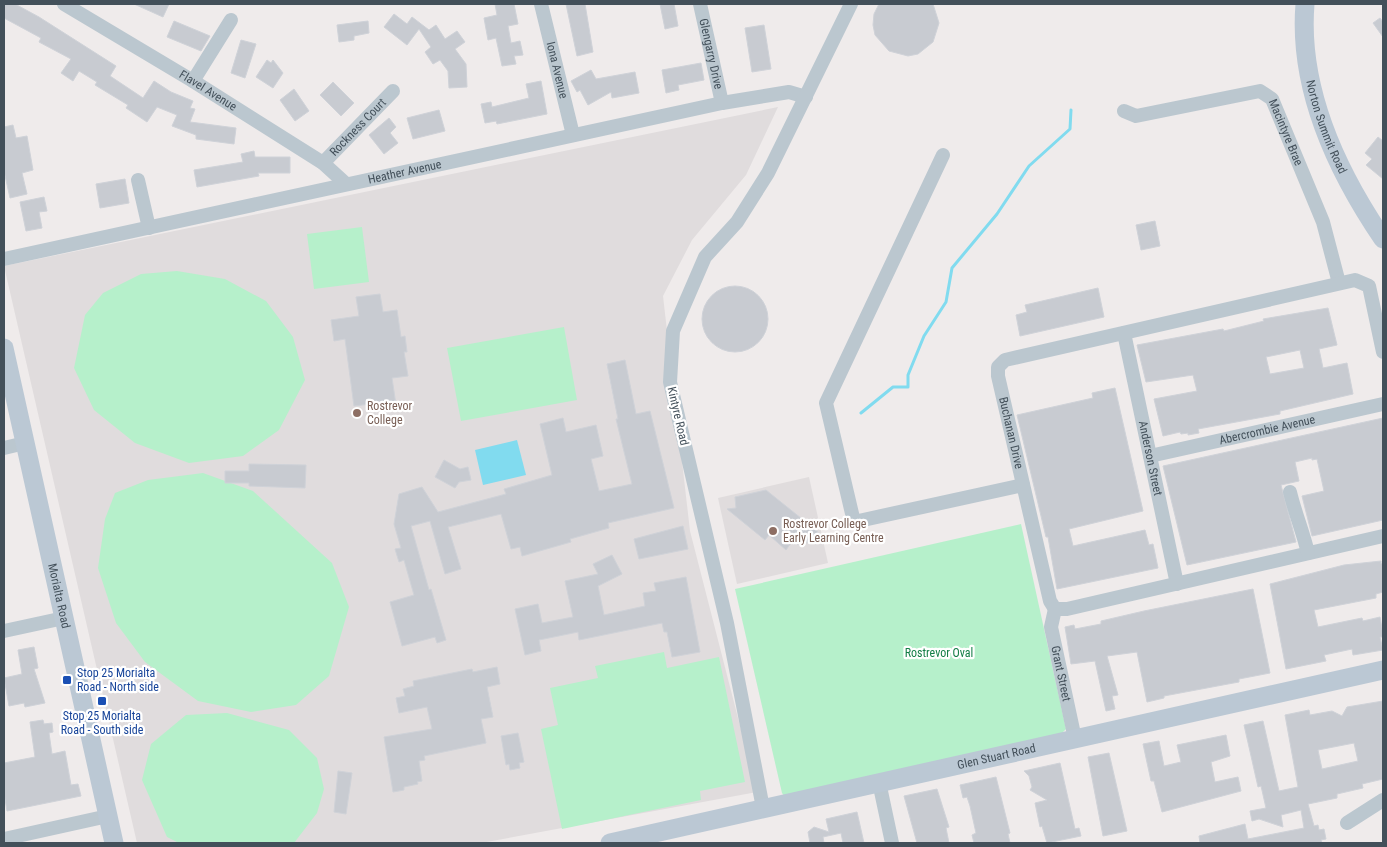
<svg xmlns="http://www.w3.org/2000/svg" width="1387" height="847" font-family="'Roboto Condensed',sans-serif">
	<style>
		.education { fill: #e0dcdd }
		.green { fill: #b6f0cb }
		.water { fill: #81dbef }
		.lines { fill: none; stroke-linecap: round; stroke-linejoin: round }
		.stream { stroke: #81dbef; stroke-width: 3 }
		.building { fill: #c8cbd1; stroke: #cfd2d8; fill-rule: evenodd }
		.street { stroke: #bbc7cf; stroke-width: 14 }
		.secondary { stroke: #bbc8d4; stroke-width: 19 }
		.education-dot { fill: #8d6e63; stroke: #fff; stroke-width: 2 }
		.transit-dot { fill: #1a4fb4; stroke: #fff; stroke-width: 2 }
		.labels { text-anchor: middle; stroke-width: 4.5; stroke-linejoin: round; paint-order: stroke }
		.street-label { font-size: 12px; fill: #43505a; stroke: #fff }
		.education-label { font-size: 12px; fill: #785e54; stroke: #fff; text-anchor: start }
		.park-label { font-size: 12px; fill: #127d45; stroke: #fff }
		.transit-label { font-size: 12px; fill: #164399; stroke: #fff; text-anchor: start }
	</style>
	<rect width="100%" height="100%" fill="#efebeb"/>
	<g class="education">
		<polygon points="778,107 746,175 692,240 663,296 690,531 757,792 481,843 137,843 4,266"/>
		<polygon points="809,477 828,563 737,584 718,498"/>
	</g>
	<g class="green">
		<polygon points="362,227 369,282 314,289 307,234"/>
		<polygon points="177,271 225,279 266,301 293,337 305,380 279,430 243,456 189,463 135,443 94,410 74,368 85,315 103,293 141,274"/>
		<polygon points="564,327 577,400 461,421 447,348"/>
		<polygon points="203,473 253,491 332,563 349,607 329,676 296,705 251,712 198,701 145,662 116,623 98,568 105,519 115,493 148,480"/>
		<polygon points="1021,524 1066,729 1058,737 785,797 782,793 735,589"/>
		<polygon points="664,652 667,668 719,657 745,782 700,791 701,800 562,829 541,729 558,725 550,688 598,678 595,666"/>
		<polygon points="227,713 289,730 317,758 324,789 317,813 294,843 179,843 167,837 142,780 151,744 186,715"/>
	</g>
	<polygon class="water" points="517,440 526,475 483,485 475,450"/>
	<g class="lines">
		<polyline class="stream" points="861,413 893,387 908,387 908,375 924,336 946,302 952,268 997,214 1029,166 1070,129 1071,110"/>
	</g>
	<g class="building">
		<polygon points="4,4 15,4 39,17 116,66 110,76 143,98 154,81 171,92 193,101 190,108 195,109 190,122 236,128 234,144 196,139 196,135 172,126 177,115 157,107 147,122 126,108 128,105 95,85 97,82 79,71 73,81 61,73 71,59 39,42 41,38 4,18"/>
		<polygon points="134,4 169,4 163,17"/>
		<polygon points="495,4 514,4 518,24 508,26 511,43 520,41 523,55 514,56 516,64 502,66 496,38 488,40 484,18 497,15"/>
		<polygon points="566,4 585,4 593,52 577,56"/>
		<polygon points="660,4 674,4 678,26 665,29"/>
		<polygon points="879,4 933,4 939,23 933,42 918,54 908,56 889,51 875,35 873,25 874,14"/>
		<polygon points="394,14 407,24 412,17 429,30 436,25 445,39 457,31 465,42 455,49 466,64 467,87 449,88 448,71 440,60 433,64 425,52 431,47 419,29 407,45 384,27"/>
		<polygon points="1380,18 1383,22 1383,37 1373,23"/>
		<polygon points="174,21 210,36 201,51 167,37"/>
		<polygon points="368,21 369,33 354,36 354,40 339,42 337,25"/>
		<polygon points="764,25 771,69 752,72 745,28"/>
		<polygon points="241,40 256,44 245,78 231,73"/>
		<polygon points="267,60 271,63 273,60 283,73 273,88 256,77"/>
		<polygon points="701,63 704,80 678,85 679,90 666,93 662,70"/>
		<polygon points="591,70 596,79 635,72 639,93 612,98 611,92 588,105 580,90 577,92 571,81"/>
		<polygon points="541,81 547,114 497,124 496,121 485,123 481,104 491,102 492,107 529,98 526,84"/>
		<polygon points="333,82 354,103 341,116 320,95"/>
		<polygon points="294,89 309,111 295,121 280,100"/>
		<polygon points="439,110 445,131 413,139 407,118"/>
		<polygon points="389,118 396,127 390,133 398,143 384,154 369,135"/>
		<polygon points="13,125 16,138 27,136 33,170 22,173 27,194 10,198 4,171 4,127"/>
		<polygon points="1378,137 1383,141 1383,179 1366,165 1372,159 1365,153"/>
		<polygon points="254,151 255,157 290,157 290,173 258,173 259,176 197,187 194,170 243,162 241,154"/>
		<polygon points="125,179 129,203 100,208 96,184"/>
		<polygon points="44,197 47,211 39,212 42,228 26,231 20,202"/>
		<polygon points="1155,221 1160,246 1141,250 1136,225"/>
		<circle cx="735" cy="319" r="33"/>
		<polygon points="1098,288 1104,317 1020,336 1016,315 1027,312 1025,305"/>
		<polygon points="380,294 383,312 397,310 401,337 405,336 407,352 404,352 408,376 392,378 396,405 379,407 379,403 354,406 345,339 334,341 331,320 359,316 356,297"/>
		<path d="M1328 308 1337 345 1319 349 1323 368 1347 363 1353 394 1280 411V414L1198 429 1199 433 1188 435V433L1181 434 1180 432 1163 436 1154 399 1197 391 1193 375 1146 382 1137 345 1223 329 1224 331 1264 321 1263 319ZM1300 350 1304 368 1270 374 1266 357Z"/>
		<polygon points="625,360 636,414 650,411 674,508 608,523 609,528 570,539 571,542 522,556 520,547 511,549 501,514 448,527 461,569 445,574 430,521 411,526 429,590 431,589 446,640 437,643 435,637 402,646 390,602 414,595 404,560 399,562 395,549 401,548 394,524 399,494 422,487 438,512 506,494 504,489 552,475 540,424 563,418 566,432 596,425 603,456 591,459 599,491 632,484 616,419 618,419 607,364"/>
		<polygon points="1115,388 1143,511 1069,529 1073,546 1145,530 1149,545 1153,544 1158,568 1057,589 1048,537 1046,537 1017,415 1093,398 1092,393"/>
		<polygon points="1383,418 1383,520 1312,536 1302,496 1324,491 1317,459 1312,460 1312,458 1295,462 1299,481 1281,485 1296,542 1187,565 1163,466"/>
		<polygon points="444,460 460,469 468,467 471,480 459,482 455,488 435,477"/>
		<polygon points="249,464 306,465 305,488 249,486 249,483 225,483 225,471 249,471"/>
		<polygon points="766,490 817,531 819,541 797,544 793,540 786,550 769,535 765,540 727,509 736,508 735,497"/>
		<polygon points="683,526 688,549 639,559 634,539"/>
		<polygon points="612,555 622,574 598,586 604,615 645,606 643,593 656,591 654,583 686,577 700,652 672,657 667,632 664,632 662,623 579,640 578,632 539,640 541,651 525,655 515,609 538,604 542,623 573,617 565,581 598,574 593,564"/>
		<polygon points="1381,561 1381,564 1383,563 1383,592 1376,594 1376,598 1314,610 1318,627 1362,618 1363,621 1380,617 1383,634 1383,637 1380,637 1383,650 1353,655 1352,649 1324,655 1326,661 1286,669 1270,584 1344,565"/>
		<polygon points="1253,589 1270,673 1239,679 1239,682 1228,684 1164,696 1164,698 1147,702 1137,652 1107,656 1118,695 1112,696 1115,709 1106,711 1095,661 1071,664 1065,627 1074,625 1075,629 1101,624 1101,621 1144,611"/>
		<polygon points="34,647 38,668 34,669 45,703 25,707 24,703 9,706 4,678 22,674 18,650"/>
		<polygon points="497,667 500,684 487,687 493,717 481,719 486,743 424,756 425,760 419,761 422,781 417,782 418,784 404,787 404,790 393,792 384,737 432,729 427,707 399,713 396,698 405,696 403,689 414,686 413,681 472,669 473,672"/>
		<path d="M1383 701V779L1362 784 1363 788 1337 794V798L1308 804 1314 826 1318 825 1319 830 1324 829 1326 839 1321 840 1322 843H1200L1199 836 1245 824 1248 839 1304 828 1301 810 1281 815 1283 827 1259 819 1252 821 1250 811 1266 808 1261 786 1258 787 1244 725 1263 721 1279 791 1298 787 1285 715 1309 710 1310 715 1332 711 1342 716 1347 707ZM1354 743 1358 761 1322 769 1318 750Z"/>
		<polygon points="43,720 44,724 52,723 53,732 49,733 52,754 65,751 71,785 78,784 81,796 7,811 4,793 4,763 35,757 30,722"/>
		<polygon points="518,733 524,762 519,763 520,768 510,770 509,764 506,765 501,736"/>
		<polygon points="1226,735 1230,756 1211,762 1215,782 1238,777 1241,791 1162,812 1154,781 1151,781 1143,744 1159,741 1164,766 1181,762 1177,745"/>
		<polygon points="1109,753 1127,831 1103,836 1088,757"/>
		<polygon points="1060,763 1075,829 1079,828 1081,836 1047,843 1042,826 1040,827 1035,803 1047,800 1030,790 1032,787 1029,776 1024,771"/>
		<polygon points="338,771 352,773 346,814 334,812"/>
		<polygon points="996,777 1010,833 1008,834 1010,843 974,843 972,835 976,833 970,806 967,797 963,798 960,785"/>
		<polygon points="937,789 949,827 946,828 949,843 917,843 904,796"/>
		<polygon points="857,812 864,843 843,843 841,833 823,837 824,843 810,843 808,832 814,827 829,832 826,819"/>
	</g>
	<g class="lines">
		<g class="street">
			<path id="s1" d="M64 4 193 81 323 163 346 184"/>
			<path id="s2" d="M541 4 573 135"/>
			<path id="s3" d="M700 4 722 103"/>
			<polyline points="193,81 231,20"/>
			<path id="s4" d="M1124 111 1136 116 1260 91 1272 99 1323 222 1339 283"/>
			<polyline points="943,155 826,403 854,522 1023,485"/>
			<path id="s5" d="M323 163 393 91"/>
			<polyline points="138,180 149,228"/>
			<path id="s6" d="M4 259 722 103 789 92 806 97"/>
			<path id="s7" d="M1124 333 1177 584"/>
			<path id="s8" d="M1383 352 1369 286 1355 280 1005 360 998 367V376L1050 601 1055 609H1067L1383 536"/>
			<polyline points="4,448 25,443"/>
			<path id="s9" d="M1150 456 1383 404"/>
			<path d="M1290 492C1295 513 1303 532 1308 553"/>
			<path id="s10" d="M1055 609 1051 627 1075 739"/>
			<polyline points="4,631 64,618"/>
			<polyline points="879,782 892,843"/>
			<polyline points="763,808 727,623 670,382 673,331 705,257 737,222 768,173 851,4"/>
			<polyline points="1347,823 1383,800"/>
			<polyline points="4,839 108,816"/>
		</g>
		<g class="secondary">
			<path id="s11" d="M1305 4C1298 89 1336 170 1383 239"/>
			<path id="s12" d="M4 348 114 843"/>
			<path id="s13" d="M610 843 1383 670"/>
		</g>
	</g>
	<g class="education-dot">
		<circle cx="357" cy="413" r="5"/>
		<circle cx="773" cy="531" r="5"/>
	</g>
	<g class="transit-dot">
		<rect x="62" y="675" width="10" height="10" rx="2.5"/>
		<rect x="97" y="696" width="10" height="10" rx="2.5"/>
	</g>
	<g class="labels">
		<g class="street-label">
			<text dy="4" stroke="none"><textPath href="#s3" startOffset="51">Glengarry Drive</textPath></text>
			<text dy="4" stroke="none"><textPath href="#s2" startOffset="68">Iona Avenue</textPath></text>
			<text dy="4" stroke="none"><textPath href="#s1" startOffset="168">Flavel Avenue</textPath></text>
			<text dy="4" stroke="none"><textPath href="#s5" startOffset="50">Rockness Court</textPath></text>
			<text dy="4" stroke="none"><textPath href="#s11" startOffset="126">Norton Summit Road</textPath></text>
			<text dy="4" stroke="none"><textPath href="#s4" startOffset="190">Macintyre Brae</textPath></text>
			<text dy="4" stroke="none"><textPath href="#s6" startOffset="410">Heather Avenue</textPath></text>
			<text transform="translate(678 416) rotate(77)" y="4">Kintyre Road</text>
			<text dy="4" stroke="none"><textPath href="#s9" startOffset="120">Abercrombie Avenue</textPath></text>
			<text dy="4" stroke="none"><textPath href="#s8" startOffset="519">Buchanan Drive</textPath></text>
			<text dy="4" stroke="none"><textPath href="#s7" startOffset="128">Anderson Street</textPath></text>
			<text dy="4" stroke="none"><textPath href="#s12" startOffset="254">Morialta Road</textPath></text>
			<text dy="4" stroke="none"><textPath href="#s10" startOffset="66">Grant Street</textPath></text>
			<text dy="4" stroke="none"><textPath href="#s13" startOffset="396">Glen Stuart Road</textPath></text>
		</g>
		<g class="education-label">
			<text x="367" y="410">Rostrevor<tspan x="367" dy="14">College</tspan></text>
			<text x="783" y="528">Rostrevor College<tspan x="783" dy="14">Early Learning Centre</tspan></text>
		</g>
		<g class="park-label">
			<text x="939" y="657">Rostrevor Oval</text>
		</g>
		<g class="transit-label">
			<text x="77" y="677">Stop 25 Morialta<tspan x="77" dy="14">Road - North side</tspan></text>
			<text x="102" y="720" text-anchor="middle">Stop 25 Morialta<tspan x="102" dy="14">Road - South side</tspan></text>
		</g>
	</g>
	<rect width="1387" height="847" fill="none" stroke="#43505a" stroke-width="10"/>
</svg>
